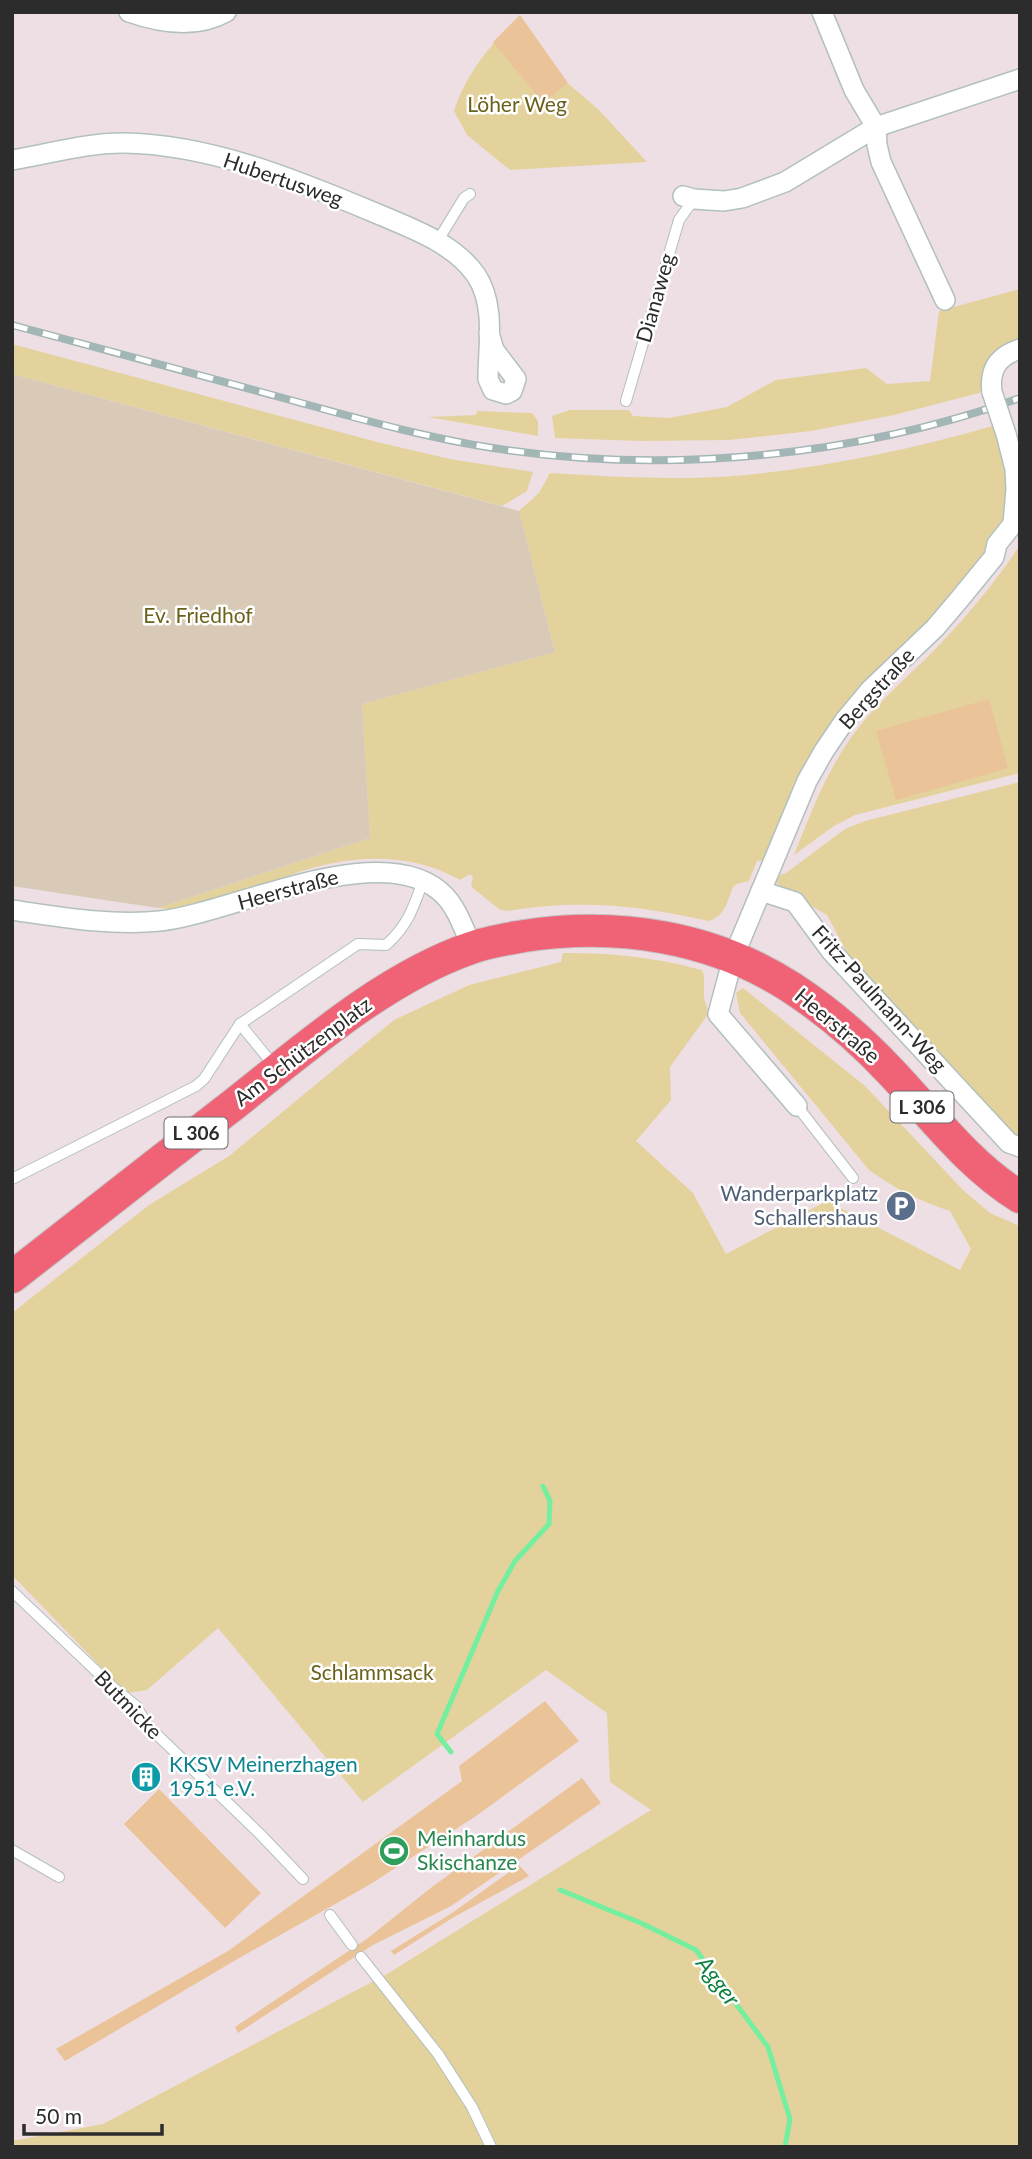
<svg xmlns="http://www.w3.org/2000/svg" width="1032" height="2159" font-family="Lato,sans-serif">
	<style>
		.green { fill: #e4d29c }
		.cemetery { fill: #d8cab6 }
		.pitch { fill: #ebc398 }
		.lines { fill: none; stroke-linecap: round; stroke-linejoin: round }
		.stream { stroke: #74ee9f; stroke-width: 5 }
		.service-casing { stroke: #b2c0be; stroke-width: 12 }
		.minor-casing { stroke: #b2c0be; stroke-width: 22 }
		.primary-casing { stroke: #c4c4c4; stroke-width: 34 }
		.service { stroke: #fff; stroke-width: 10 }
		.minor { stroke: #fff; stroke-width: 19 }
		.primary { stroke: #f06276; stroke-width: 32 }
		.rail-casing { stroke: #a1b6b5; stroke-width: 8 }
		.rail { stroke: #fff; stroke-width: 5; stroke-dasharray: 16; stroke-linecap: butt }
		.minor-bridge-casing { stroke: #b2c0be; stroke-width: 22; stroke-linecap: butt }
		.minor-bridge { stroke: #fff; stroke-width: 19 }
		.labels { text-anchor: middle; stroke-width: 5; stroke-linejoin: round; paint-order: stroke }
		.shield { fill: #fff; stroke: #6b6b6b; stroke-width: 2 }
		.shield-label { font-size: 19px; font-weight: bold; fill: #2c2c2c }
		.park-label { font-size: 21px; fill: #6b611b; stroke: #fff }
		.street-label { font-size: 21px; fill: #2c2c2c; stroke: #fff }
		.service-label { font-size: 21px; fill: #4e5e75; stroke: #fff; text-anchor: end }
		.culture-label { font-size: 21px; fill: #0d838f; stroke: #fff; text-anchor: start }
		.leisure-label { font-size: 21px; fill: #27864d; stroke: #fff; text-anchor: start }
		.water-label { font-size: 23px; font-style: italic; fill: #0f8241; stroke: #fff }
	</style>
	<rect width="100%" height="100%" fill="#eedfe4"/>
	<g class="green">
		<path d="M520 15 564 80 598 109 647 162 510 170 467 135 454 111C466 73 492 43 520 15Z"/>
		<polygon points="1020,289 1020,343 983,392 894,415 811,431 729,440 641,441 555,438 552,416 570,410 629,410 633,416 669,418 727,407 776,380 866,368 887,384 930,381 939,311"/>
		<polygon points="12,344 377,442 450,459 533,472 527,491 502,506 12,374"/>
		<polygon points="477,411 532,413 538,421 538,436 428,417 476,415"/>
		<path d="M996 425 1008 468V500L997 536 950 599 864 687 765 860 757 861 749 881 737 884 733 887C727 902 725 916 709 921 637 905 580 899 507 911L499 909 474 889 471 886 473 877 470 874 460 880C407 850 345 855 288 876 257 887 218 910 185 910 176 910 167 909 158 908L370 838 362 704 555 652 519 511 539 493 550 473C615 477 681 481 746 475 832 466 913 449 996 425Z"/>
		<path d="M1020 545V773L855 815 834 826 794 855C810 815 825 775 850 739 876 702 912 674 943 641 969 614 999 577 1020 545Z"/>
		<polygon points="1020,782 1020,1147 866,988 827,915 782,889 775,880 776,876 786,873 845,829 865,821"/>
		<path d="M563 953C614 953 652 957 702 970L704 976V998L709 1013 670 1067 671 1100 636 1141 693 1193 726 1254 827 1201 960 1270 971 1249 950 1211C920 1201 895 1189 869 1170L740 1013 736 993 743 988 865 1086 964 1191 990 1213 1020 1226V2147H12V2141L103 2124 387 1974 651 1810 610 1782 607 1713 546 1670 363 1802 218 1628 147 1690 126 1693 12 1575V1313L149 1205 229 1156 394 1020 469 985 561 962Z"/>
	</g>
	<polygon class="cemetery" points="12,374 519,511 555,652 362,704 370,838 158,908 12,886"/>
	<g class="pitch">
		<polygon points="520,15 568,83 543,103 493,42"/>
		<polygon points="989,699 1008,768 896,800 876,731"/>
		<polygon points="545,1701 579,1741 476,1816 369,1885 234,1961 65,2061 56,2049 228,1951 462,1781 459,1766"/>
		<polygon points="582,1778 601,1803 451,1906 373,1945 238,2033 235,2027 368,1938 432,1887"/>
		<polygon points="159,1789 261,1893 225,1928 124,1824"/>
		<polygon points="519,1865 529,1876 454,1917 394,1955 391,1951 452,1913"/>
	</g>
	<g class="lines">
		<g class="stream">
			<polyline points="451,1752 437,1734 498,1591 515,1561 549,1524 550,1501 543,1486"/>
			<polyline points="560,1890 641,1923 696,1950 768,2047 790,2119 785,2147"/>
		</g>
		<g class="service-casing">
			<g id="service">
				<polyline points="437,242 464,198 470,194"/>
				<polyline points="626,401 679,220 694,199"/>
				<polyline points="240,1024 275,1067"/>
				<polyline points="797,1106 853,1178"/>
				<path d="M12 1179 196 1086 204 1079 240 1024 358 944 386 945C408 925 413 909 423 881"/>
				<polyline points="12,1591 115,1689 136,1706 148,1726 260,1834 303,1879"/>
				<polyline points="12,1850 59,1877"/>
				<polyline points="330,1915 352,1945"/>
				<polyline points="361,1957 438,2054 472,2107 491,2147"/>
			</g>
		</g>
		<g class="minor-casing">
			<g id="minor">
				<path d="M129 12C160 23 196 29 226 12"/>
				<polyline points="822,12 854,90 876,127 877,145 881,162 945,300"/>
				<path d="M12 160C48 154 86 143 123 143 209 144 294 179 373 212 408 227 453 242 476 275 496 305 488 345 488 379L493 390 506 394 512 391 516 379 494 350 489 333"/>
				<polyline points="683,196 694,199 724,201 742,198 785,182 876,127 1020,79"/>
				<path d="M992 392C989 369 998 356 1020 349"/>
				<polyline points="761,891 795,902 831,951 1009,1143 1020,1147"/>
				<path d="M12 910C60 917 112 926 160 921 233 913 386 834 445 896 458 910 464 930 472 947"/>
				<polyline points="797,1106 718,1014 733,958 807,781 824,751 845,720 870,690 935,628 958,601 994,557 997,544 1013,524 1016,489 1015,469 1006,434"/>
			</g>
		</g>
		<g class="primary-casing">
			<path id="primary" d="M12 1277C86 1219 159 1162 233 1105 304 1049 384 978 471 948 487 942 507 939 524 936 617 922 712 936 792 988 827 1011 861 1040 890 1071 931 1114 968 1165 1020 1197"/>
		</g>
		<use href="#service" class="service"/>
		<use href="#minor" class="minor"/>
		<use href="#primary" class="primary"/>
		<g class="rail-casing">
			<path id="rail" d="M12 325C102 349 193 373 283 398 353 417 422 437 493 448 668 475 853 457 1020 398"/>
		</g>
		<use href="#rail" class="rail"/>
		<g class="minor-bridge-casing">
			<polyline id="minor-bridge" points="992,392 1006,434"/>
		</g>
		<use href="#minor-bridge" class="minor-bridge"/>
	</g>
	<defs>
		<g id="parking-disc" transform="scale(1.575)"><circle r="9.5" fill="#5c6f8a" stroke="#fff"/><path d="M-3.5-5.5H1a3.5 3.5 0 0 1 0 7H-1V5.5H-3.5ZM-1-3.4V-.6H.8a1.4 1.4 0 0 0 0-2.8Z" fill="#fff"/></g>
		<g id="building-disc" transform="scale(1.575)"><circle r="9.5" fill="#0f9aa8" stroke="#fff"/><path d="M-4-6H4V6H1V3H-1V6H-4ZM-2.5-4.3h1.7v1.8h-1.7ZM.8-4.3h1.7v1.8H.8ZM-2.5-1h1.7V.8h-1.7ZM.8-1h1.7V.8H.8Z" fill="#fff"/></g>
		<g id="stadium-disc" transform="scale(1.575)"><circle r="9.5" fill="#2e9e5b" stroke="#fff"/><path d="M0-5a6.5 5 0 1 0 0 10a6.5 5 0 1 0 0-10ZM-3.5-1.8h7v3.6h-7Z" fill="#fff"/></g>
	</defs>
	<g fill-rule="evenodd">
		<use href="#parking-disc" x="901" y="1206"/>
		<use href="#building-disc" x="146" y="1777"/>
		<use href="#stadium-disc" x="394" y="1851"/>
	</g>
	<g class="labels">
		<g class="shield">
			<rect x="890.5" y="1091.5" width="63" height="31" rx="5"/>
			<rect x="164.5" y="1117.5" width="63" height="31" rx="5"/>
		</g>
		<g class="shield-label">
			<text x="922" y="1114">L 306</text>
			<text x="196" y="1140">L 306</text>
		</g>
		<g class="park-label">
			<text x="517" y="112">Löher Weg</text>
			<text x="198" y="623">Ev. Friedhof</text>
			<text x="372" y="1680">Schlammsack</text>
		</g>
		<g class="street-label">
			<text transform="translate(283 180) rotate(19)" y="7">Hubertusweg</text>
			<text transform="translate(656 298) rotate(-74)" y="7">Dianaweg</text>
			<text transform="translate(877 689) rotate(-48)" y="7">Bergstraße</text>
			<text transform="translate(288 890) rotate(-15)" y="7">Heerstraße</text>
			<text transform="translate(879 999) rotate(48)" y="7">Fritz-Paulmann-Weg</text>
			<text transform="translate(837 1026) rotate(40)" y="7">Heerstraße</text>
			<text transform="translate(303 1052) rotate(-37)" y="7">Am Schützenplatz</text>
			<text transform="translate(128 1705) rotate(46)" y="7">Butmicke</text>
		</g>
		<g class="service-label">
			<text x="878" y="1201">Wanderparkplatz<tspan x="878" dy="24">Schallershaus</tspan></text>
		</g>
		<g class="culture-label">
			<text x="169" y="1772">KKSV Meinerzhagen<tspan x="169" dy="24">1951 e.V.</tspan></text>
		</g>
		<g class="leisure-label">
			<text x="417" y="1846">Meinhardus<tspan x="417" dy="24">Skischanze</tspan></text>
		</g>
		<g class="water-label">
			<text transform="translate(718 1981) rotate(53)" y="8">Agger</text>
		</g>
	</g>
	<rect width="1032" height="2159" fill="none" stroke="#2c2c2c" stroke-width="28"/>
	<path d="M24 2124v10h138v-10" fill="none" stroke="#2c2c2c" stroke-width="3.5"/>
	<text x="35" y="2124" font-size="21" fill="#2c2c2c" stroke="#ffffff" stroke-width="5" paint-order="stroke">50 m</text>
</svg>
